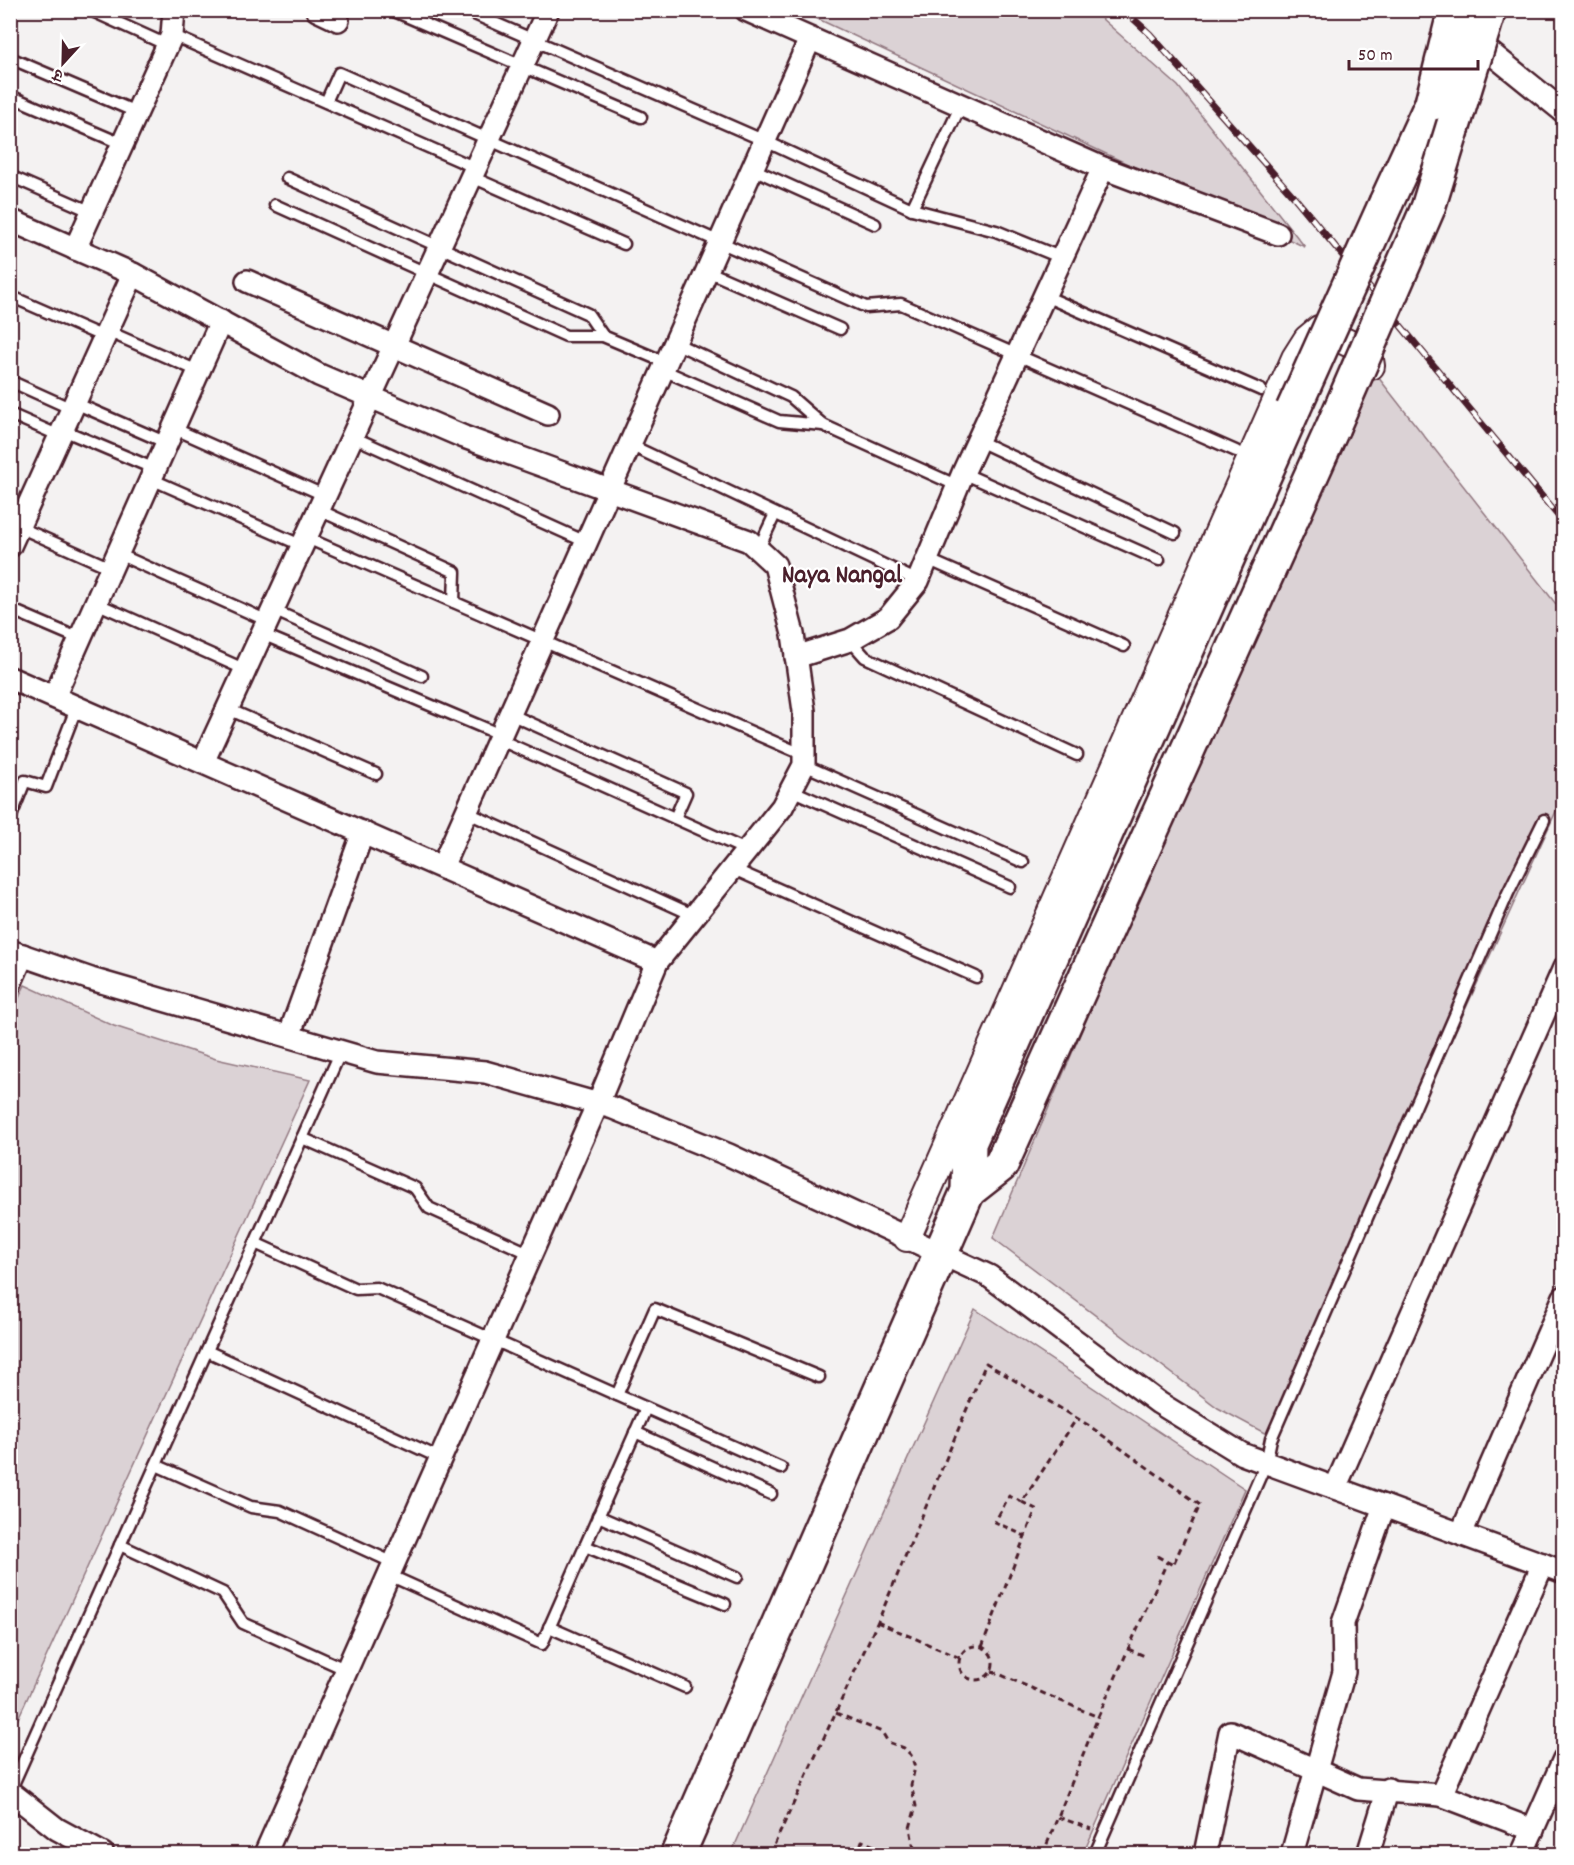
<svg xmlns="http://www.w3.org/2000/svg" width="1574" height="1865" font-family="Dekko,'Playpen Sans Deva',sans-serif">
	<style>
		.green { fill: #dbd2d5; stroke: #927880; stroke-width: 1.5 }
		.lines { fill: none; stroke-linecap: round; stroke-linejoin: round }
		.service-casing { stroke: #4a1f2b; stroke-width: 15 }
		.minor-casing { stroke: #4a1f2b; stroke-width: 26 }
		.tertiary-casing { stroke: #4a1f2b; stroke-width: 30 }
		.trunk-casing { stroke: #4a1f2b; stroke-width: 38 }
		.path { stroke: #4a1f2b; stroke-width: 3; stroke-dasharray: 6 4.5; stroke-linecap: butt }
		.service { stroke: #fff; stroke-width: 10 }
		.minor { stroke: #fff; stroke-width: 21 }
		.tertiary { stroke: #fff; stroke-width: 26 }
		.trunk { stroke: #fff; stroke-width: 33 }
		.rail-casing { stroke: #4a1f2b; stroke-width: 7 }
		.rail { stroke: #fff; stroke-width: 4.5; stroke-dasharray: 14; stroke-linecap: butt }
		.trunk-bridge-casing { stroke: #4a1f2b; stroke-width: 38; stroke-linecap: butt }
		.trunk-bridge { stroke: #fff; stroke-width: 33 }
		.labels { text-anchor: middle; stroke-width: 4.5; stroke-linejoin: round; paint-order: stroke }
		.district-label { font-size: 26px; font-weight: bold; fill: #4a1f2b; stroke: #fff }
	</style>
	<rect width="100%" height="100%" fill="#f4f2f2"/>
	<filter id="ink" filterUnits="userSpaceOnUse"><feTurbulence type="fractalNoise" baseFrequency=".0167" numOctaves="2"/><feDisplacementMap in="SourceGraphic" scale="12" xChannelSelector="R" yChannelSelector="G"/><feConvolveMatrix kernelMatrix="1 2 1 2 8 2 1 2 1" color-interpolation-filters="sRGB"/></filter>
	<g filter="url(#ink)">
		<g class="green">
			<polygon points="801,11 1093,11 1178,86 1305,247"/>
			<polygon points="1367,363 1563,613 1563,796 1270,1436 1218,1408 993,1238"/>
			<polygon points="25,985 114,1026 216,1059 310,1080 11,1734 10,1017"/>
			<polygon points="975,1309 1245,1489 1083,1854 731,1854"/>
		</g>
		<g class="lines">
			<g class="service-casing">
				<g id="service">
					<polyline points="90,10 167,45"/>
					<polyline points="392,10 641,117"/>
					<polyline points="465,10 765,141 912,209 961,105"/>
					<polyline points="172,35 476,168"/>
					<polyline points="10,58 136,112"/>
					<polyline points="10,96 122,144"/>
					<polyline points="326,102 339,73 866,307 901,304 1236,451"/>
					<polyline points="753,169 875,224"/>
					<polyline points="10,176 92,212"/>
					<polyline points="472,177 624,244"/>
					<polyline points="287,178 588,314 603,336"/>
					<polyline points="275,205 566,336 603,336 667,363"/>
					<polyline points="912,209 996,231 1062,258"/>
					<polyline points="707,271 840,329"/>
					<polyline points="10,296 104,337"/>
					<polyline points="1045,296 1261,390"/>
					<polyline points="107,331 198,371"/>
					<polyline points="675,343 791,397 823,425"/>
					<polyline points="663,370 779,421 823,425 958,486"/>
					<polyline points="10,381 72,409"/>
					<polyline points="75,403 167,443"/>
					<polyline points="10,414 60,436"/>
					<polyline points="173,428 326,496"/>
					<polyline points="63,430 155,469"/>
					<polyline points="353,437 586,542"/>
					<polyline points="979,441 1175,533"/>
					<polyline points="630,445 918,581"/>
					<polyline points="963,473 1159,560"/>
					<polyline points="151,479 303,546"/>
					<polyline points="319,510 455,572 454,602"/>
					<polyline points="19,527 111,568"/>
					<polyline points="307,538 804,755"/>
					<polyline points="758,550 775,514"/>
					<polyline points="118,554 268,621"/>
					<polyline points="927,559 1124,646"/>
					<polyline points="96,603 246,670"/>
					<polyline points="10,609 80,639"/>
					<polyline points="273,610 422,676"/>
					<polyline points="262,634 501,735"/>
					<polyline points="850,640 865,657 1077,755"/>
					<polyline points="228,709 376,774"/>
					<polyline points="510,714 686,793 675,818"/>
					<polyline points="498,739 746,850"/>
					<polyline points="804,765 1023,862"/>
					<polyline points="791,790 1010,887"/>
					<polyline points="466,812 693,915"/>
					<polyline points="10,819 25,781 46,787 77,706"/>
					<polyline points="731,868 976,977"/>
					<polyline points="302,1138 415,1188 429,1208 531,1254"/>
					<polyline points="255,1243 356,1289 377,1288 781,1468"/>
					<polyline points="207,1351 440,1458"/>
					<polyline points="617,1395 655,1309 819,1377"/>
					<polyline points="635,1432 771,1494"/>
					<polyline points="156,1465 251,1507 280,1511 394,1563"/>
					<polyline points="598,1516 737,1577"/>
					<polyline points="120,1545 223,1593 243,1623 347,1670"/>
					<polyline points="585,1546 725,1604"/>
					<polyline points="389,1575 542,1644 646,1408"/>
					<polyline points="549,1627 685,1687"/>
					<polyline points="10,1791 341,1051"/>
					<polyline points="1095,1854 1266,1463 1271,1439 1508,893 1544,820"/>
				</g>
			</g>
			<g class="minor-casing">
				<g id="minor">
					<polyline points="317,10 338,20"/>
					<polyline points="746,10 1103,168 1278,234"/>
					<polyline points="1471,37 1564,112"/>
					<polyline points="10,220 133,274 319,375 464,437 749,541 775,565 793,634 804,711 804,765 782,807 657,962 598,1103 265,1854"/>
					<polyline points="75,249 172,35 174,10"/>
					<polyline points="247,281 548,414"/>
					<polyline points="10,546 133,274"/>
					<polyline points="796,657 850,640 888,618 918,581 963,473 1103,168"/>
					<polyline points="10,678 657,962"/>
					<polyline points="54,697 221,321"/>
					<polyline points="203,762 548,10"/>
					<polyline points="442,867 810,39"/>
					<polyline points="10,951 91,979 377,1062 485,1072 613,1108 729,1155 989,1276 1159,1403 1242,1454 1564,1572"/>
					<polyline points="10,984 23,955"/>
					<polyline points="289,1036 363,832"/>
					<polyline points="1335,1488 1564,968"/>
					<polyline points="1461,1534 1564,1297"/>
					<polyline points="10,1792 57,1829 103,1854"/>
					<polyline points="1441,1795 1543,1564"/>
					<polyline points="1205,1854 1230,1732 1358,1789 1441,1795 1533,1830"/>
					<polyline points="1292,1854 1344,1672 1343,1623 1384,1506"/>
					<polyline points="1368,1854 1388,1789"/>
					<polyline points="1522,1854 1564,1759"/>
				</g>
			</g>
			<g class="tertiary-casing">
				<polyline id="tertiary" points="907,1238 1295,358 1307,339 1319,329 1369,353 1371,366"/>
			</g>
			<g class="trunk-casing">
				<g id="trunk">
					<polyline points="1386,203 1432,103"/>
					<polyline points="968,1191 1001,1165 1333,427"/>
					<polyline points="678,1854 968,1191 969,1143 1293,410"/>
				</g>
			</g>
			<g class="path">
				<polyline points="1022,1502 1009,1496 995,1522 1025,1536 1036,1509 1022,1502 1077,1418"/>
				<polyline points="877,1622 960,1658"/>
				<circle cx="976" cy="1663" r="17"/>
				<polyline points="982,1647 1025,1536"/>
				<polyline points="1128,1649 1145,1656"/>
				<polyline points="992,1671 1098,1717"/>
				<polyline points="836,1713 882,1732 888,1742 904,1748 911,1755 915,1767 911,1785 916,1806 910,1828 915,1854"/>
				<polyline points="1058,1817 1091,1829"/>
				<polyline points="770,1854 879,1619 986,1363 1088,1425 1200,1505 1173,1565 1155,1555"/>
				<polyline points="857,1854 862,1841 894,1854"/>
				<polyline points="1043,1854 1098,1717 1167,1562"/>
			</g>
			<use href="#service" class="service"/>
			<use href="#minor" class="minor"/>
			<use href="#tertiary" class="tertiary"/>
			<use href="#trunk" class="trunk"/>
			<g class="rail-casing">
				<polyline id="rail" points="1124,10 1150,34 1295,198 1564,523"/>
			</g>
			<use href="#rail" class="rail"/>
			<g class="trunk-bridge-casing">
				<g id="trunk-bridge">
					<polyline points="1432,103 1455,10"/>
					<polyline points="1293,410 1386,203"/>
					<polyline points="1333,427 1428,208 1489,10"/>
				</g>
			</g>
			<use href="#trunk-bridge" class="trunk-bridge"/>
		</g>
	</g>
	<g class="labels">
		<g class="district-label">
			<text x="842" y="582">Naya Nangal</text>
		</g>
	</g>
	<rect width="1574" height="1865" fill="none" stroke="#fff" stroke-width="36"/>
	<rect x="18" y="18" width="1538" height="1829" fill="none" stroke="#4a1f2b" stroke-width="2" filter="url(#ink)"/>
	<g transform="translate(63 63) rotate(202)" stroke="#ffffff" stroke-width="4.5" paint-order="stroke">
	<path d="M0-4.5L10 22L0 15L-10 22Z" fill="#4a1f2b"/>
	<text y="-9" font-size="16" font-weight="bold" text-anchor="middle" fill="#4a1f2b">उ</text>
	</g>
	<path d="M1349 60v9h129v-9" fill="none" stroke="#4a1f2b" stroke-width="3"/>
	<text x="1358" y="60" font-size="18" fill="#4a1f2b" stroke="#ffffff" stroke-width="4.5" paint-order="stroke">50 m</text>
</svg>
